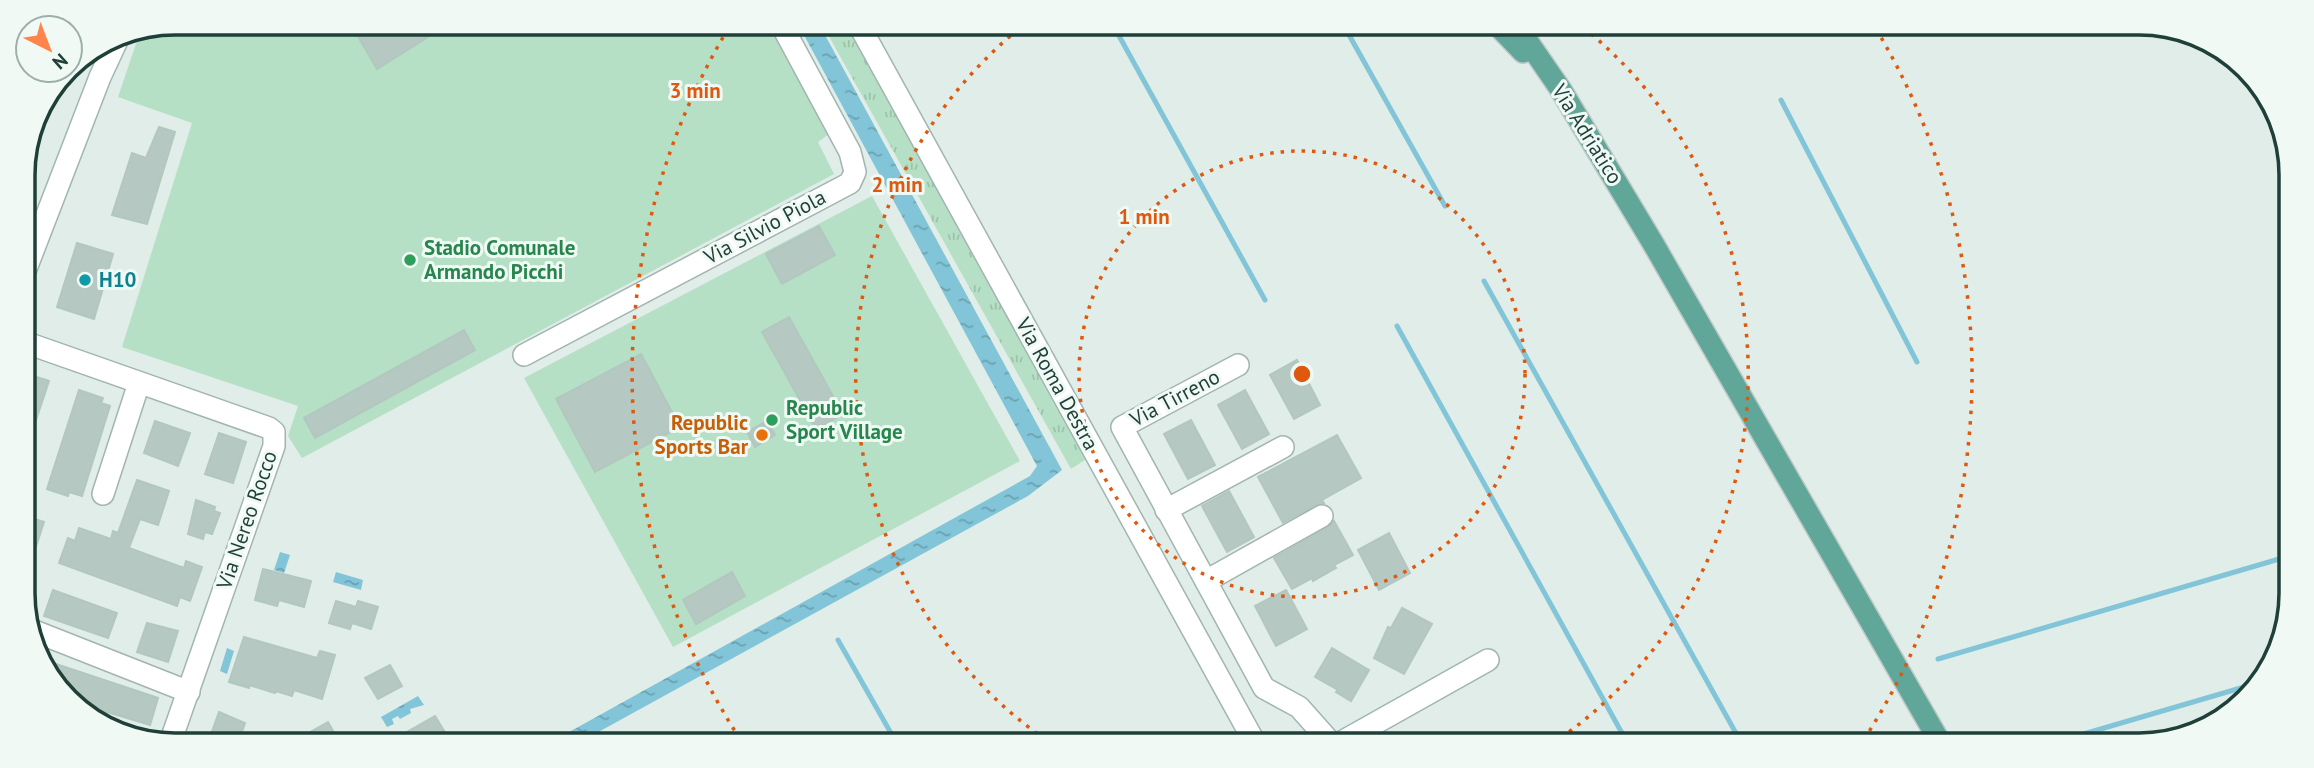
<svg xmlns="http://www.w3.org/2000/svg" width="2314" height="768" font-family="'PT Sans',sans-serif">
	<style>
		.grass { fill: url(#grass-tufts) }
		.garden { fill: #b6e0c5 }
		.water { fill: url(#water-ripples) }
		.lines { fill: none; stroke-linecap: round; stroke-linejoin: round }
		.stream { stroke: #82c5d8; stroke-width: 5 }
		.building { fill: #b5c8c1; stroke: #b2c7c0; stroke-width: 2 }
		.minor-casing { stroke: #a2b5b0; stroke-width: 24 }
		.major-casing { stroke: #c0c9c8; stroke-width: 24 }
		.minor { stroke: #fff; stroke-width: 21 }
		.major { stroke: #60a79a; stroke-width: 21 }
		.ring { fill: none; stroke: #de580e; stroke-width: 3.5; stroke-dasharray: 3.5 7 }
		.leisure-dot { fill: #2e9e5b; stroke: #f1f9f5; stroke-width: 2.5 }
		.culture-dot { fill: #0f9aa8; stroke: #f1f9f5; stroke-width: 2.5 }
		.food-dot { fill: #e8710a; stroke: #f1f9f5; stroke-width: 2.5 }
		.labels { text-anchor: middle; stroke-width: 6; stroke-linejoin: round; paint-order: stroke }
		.street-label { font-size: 21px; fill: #1f3f39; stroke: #f1f9f5 }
		.leisure-label { font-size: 21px; font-weight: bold; fill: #27864d; stroke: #f1f9f5; text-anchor: start }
		.culture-label { font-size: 21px; font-weight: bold; fill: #0d838f; stroke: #f1f9f5; text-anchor: start }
		.food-label { font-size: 21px; font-weight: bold; fill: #c56008; stroke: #f1f9f5; text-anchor: end }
		.rim { fill: none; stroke: #1f3f39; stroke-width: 3.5 }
		.centre { fill: #de580e; stroke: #f1f9f5; stroke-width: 3.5 }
		.ring-label { font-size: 21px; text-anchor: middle; font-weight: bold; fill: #de580e; stroke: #f1f9f5; stroke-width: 6; stroke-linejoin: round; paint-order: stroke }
	</style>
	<defs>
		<pattern id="grass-tufts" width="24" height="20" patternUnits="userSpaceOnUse" patternTransform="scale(1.75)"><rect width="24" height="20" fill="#b6e0c5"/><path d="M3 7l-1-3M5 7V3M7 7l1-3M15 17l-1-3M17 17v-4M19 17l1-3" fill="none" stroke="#9cc1aa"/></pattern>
		<pattern id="water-ripples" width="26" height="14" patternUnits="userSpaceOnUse" patternTransform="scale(1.75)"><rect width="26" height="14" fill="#82c5d8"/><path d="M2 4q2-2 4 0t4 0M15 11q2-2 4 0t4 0" fill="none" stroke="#6aa1b0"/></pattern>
	</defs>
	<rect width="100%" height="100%" fill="#e0ede8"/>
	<polygon class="grass" points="822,24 849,25 1091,456 1071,469"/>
	<g class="garden">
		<polygon points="175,23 776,24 833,131 818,142 834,174 302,458 288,436 298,406 122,347 192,123 118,97 141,29"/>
		<polygon points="872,196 1020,461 673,647 524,378"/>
	</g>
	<g class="water">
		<polygon points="798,24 819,24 1062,470 1028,496 582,741 553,741 1030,476 1037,466"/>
		<polygon points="280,552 290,555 284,573 274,570"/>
		<polygon points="336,572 363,580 361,590 333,582"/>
		<polygon points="227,648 234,651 227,674 220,671"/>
		<polygon points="418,696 424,705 410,709 411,713 400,719 398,716 392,719 394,724 387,727 381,717"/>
	</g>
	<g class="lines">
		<g class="stream">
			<polyline points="1113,25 1265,300"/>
			<polyline points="1344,26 1445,206"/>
			<polyline points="1781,100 1917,362"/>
			<polyline points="1484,281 1742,744"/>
			<polyline points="1397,326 1628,744"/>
			<polyline points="838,640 896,742"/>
			<polyline points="1938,659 2286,557"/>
			<polyline points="2046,745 2251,685"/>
		</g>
	</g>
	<g class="building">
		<polygon points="371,23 450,23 377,69 356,33"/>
		<polygon points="159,127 175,132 147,224 112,215 132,153 146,158"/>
		<polygon points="819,226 835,255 782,284 766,254"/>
		<polygon points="77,243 113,254 94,319 57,307"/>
		<polygon points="789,317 843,414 816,429 762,332"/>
		<polygon points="464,330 475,350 315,438 304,418"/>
		<polygon points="641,354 680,427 595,472 556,399"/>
		<polygon points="1297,360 1320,405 1294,419 1270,375"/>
		<polygon points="24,373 49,381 27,447 25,446"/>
		<polygon points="79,390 103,398 101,403 110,406 82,496 69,492 68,496 47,489"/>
		<polygon points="1245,390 1269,434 1242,449 1218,405"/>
		<polygon points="1191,420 1215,465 1188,479 1164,434"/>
		<polygon points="155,421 190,433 178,466 144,453"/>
		<polygon points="767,421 775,435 755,447 747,432"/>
		<polygon points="219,433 246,442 233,483 205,474"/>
		<polygon points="1337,435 1361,478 1322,500 1324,503 1316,505 1283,523 1258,477"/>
		<polygon points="137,480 169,491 158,525 140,519 129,548 184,568 186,561 202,567 190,601 180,597 177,606 59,563 68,538 75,541 79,528 111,539 113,531 118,533"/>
		<polygon points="1229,491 1254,537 1227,552 1202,506"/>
		<polygon points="196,500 215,507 214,511 220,513 212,534 205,532 203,539 188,534"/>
		<polygon points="25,516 44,522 28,571 25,570"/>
		<polygon points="1334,521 1353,555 1334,565 1336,568 1313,581 1312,578 1292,589 1274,558 1328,527"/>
		<polygon points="1389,533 1410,573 1379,590 1358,550"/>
		<polygon points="263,569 311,581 304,607 279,600 277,606 255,600"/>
		<polygon points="732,572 745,596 696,624 683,600"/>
		<polygon points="53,590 117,613 108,638 44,616"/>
		<polygon points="1286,590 1307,629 1276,646 1255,606"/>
		<polygon points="336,601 356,607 358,601 378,607 371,629 352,623 350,629 329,623"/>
		<polygon points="1402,608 1432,624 1404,674 1374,658 1388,627 1391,628"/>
		<polygon points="147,623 178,631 168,662 137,652"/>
		<polygon points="244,637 317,658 320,651 335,655 322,699 294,690 292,696 276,691 275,693 249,685 249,688 229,682"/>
		<polygon points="1332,648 1369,670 1351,701 1336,692 1338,690 1315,677"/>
		<polygon points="44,660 158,698 150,725 97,709 95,715 61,694"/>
		<polygon points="390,665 402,686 378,699 365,678"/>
		<polygon points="219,712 245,723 239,740 209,740"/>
		<polygon points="435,716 446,734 435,741 391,741"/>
		<polygon points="328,722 338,740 296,740"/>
	</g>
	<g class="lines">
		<g class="minor-casing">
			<g id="minor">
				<polyline points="859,25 1255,743"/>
				<polyline points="24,274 100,77 120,34"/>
				<polyline points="24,342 269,428 274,432 274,446 171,740"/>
				<polyline points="524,355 850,183 855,172 850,152 781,24"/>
				<polyline points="1238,365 1122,427 1264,688 1299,707 1331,743"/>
				<polyline points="103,494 139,383"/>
				<polyline points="1166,510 1283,447"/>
				<polyline points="1206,581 1322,516"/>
				<polyline points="29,629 189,692"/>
				<polyline points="1340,743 1488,660"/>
			</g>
		</g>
		<g class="major-casing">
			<g id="major">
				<polyline points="1498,26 1523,52"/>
				<polyline points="1517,26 1561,90 1654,245 1941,744"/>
			</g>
		</g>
		<use href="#minor" class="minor"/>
		<use href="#major" class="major"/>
	</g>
	<g class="ring">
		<circle cx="1302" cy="374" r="223"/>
		<path d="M1046 740A447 447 0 0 1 1021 27M1583 27A447 447 0 0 1 1555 742"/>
		<path d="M740 739A670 670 0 0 1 728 29M1876 29A670 670 0 0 1 1861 744"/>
	</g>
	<g class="leisure-dot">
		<circle cx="410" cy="260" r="7"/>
		<circle cx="772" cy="420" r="7"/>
	</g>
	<circle class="culture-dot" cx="85" cy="280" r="7"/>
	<circle class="food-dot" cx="762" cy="435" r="7"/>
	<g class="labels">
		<g class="street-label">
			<text transform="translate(1587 134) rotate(58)" y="7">Via Adriatico</text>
			<text transform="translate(765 227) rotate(-28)" y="7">Via Silvio Piola</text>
			<text transform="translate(1057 384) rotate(61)" y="7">Via Roma Destra</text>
			<text transform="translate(1175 398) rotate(-28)" y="7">Via Tirreno</text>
			<text transform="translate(247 520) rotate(-71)" y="7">Via Nereo Rocco</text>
		</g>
		<g class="leisure-label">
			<text x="424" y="255">Stadio Comunale<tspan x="424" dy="24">Armando Picchi</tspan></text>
			<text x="786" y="415">Republic<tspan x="786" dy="24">Sport Village</tspan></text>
		</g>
		<g class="culture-label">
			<text x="99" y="287">H10</text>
		</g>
		<g class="food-label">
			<text x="748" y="430">Republic<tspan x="748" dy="24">Sports Bar</tspan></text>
		</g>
	</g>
	<path d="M0 0H2314V768H0ZM175 35H2139A140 140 0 0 1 2279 175V593A140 140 0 0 1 2139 733H175A140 140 0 0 1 35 593V175A140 140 0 0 1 175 35Z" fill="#f1f9f5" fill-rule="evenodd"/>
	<path class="rim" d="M175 35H2139A140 140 0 0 1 2279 175V593A140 140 0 0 1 2139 733H175A140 140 0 0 1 35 593V175A140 140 0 0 1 175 35Z"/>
	<circle cx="1302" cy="374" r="10" class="centre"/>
	<g class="ring-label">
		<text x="695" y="98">3 min</text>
		<text x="897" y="192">2 min</text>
		<text x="1144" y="224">1 min</text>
	</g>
	<g transform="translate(49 49) rotate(138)"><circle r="33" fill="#f1f9f5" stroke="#9dafaa" stroke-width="2"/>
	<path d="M0-5L12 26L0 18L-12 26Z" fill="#ff844c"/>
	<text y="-10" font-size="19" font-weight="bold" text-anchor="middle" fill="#1f3f39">N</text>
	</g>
</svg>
